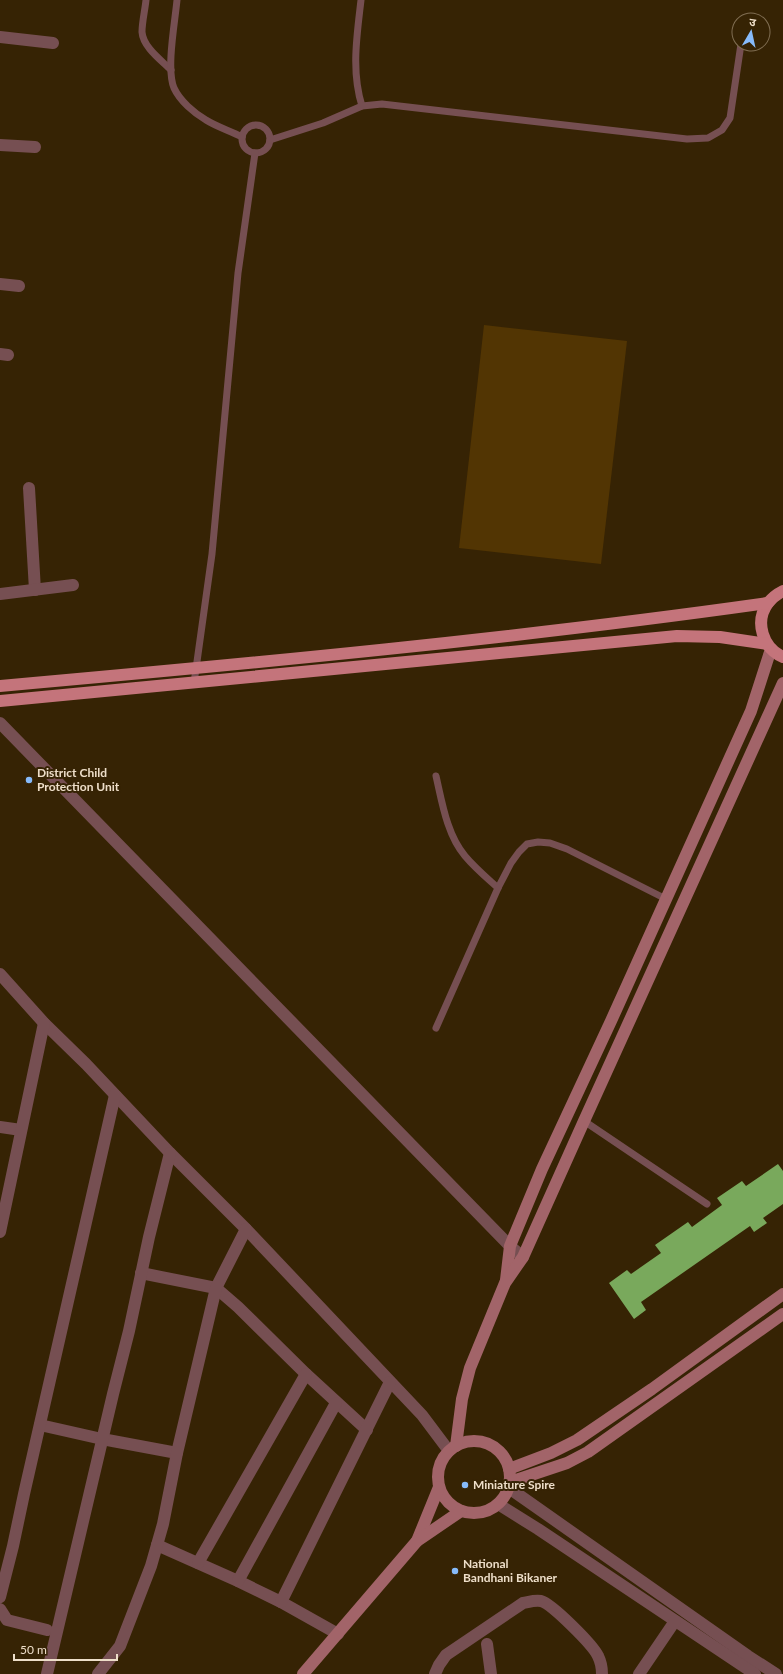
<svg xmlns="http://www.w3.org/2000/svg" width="783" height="1674" font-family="Lato,'Noto Sans Devanagari',sans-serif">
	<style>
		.park { fill: #523503 }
		.building { fill: #79a95c }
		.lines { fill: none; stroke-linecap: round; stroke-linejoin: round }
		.lane { stroke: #764f52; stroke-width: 7 }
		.street { stroke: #764f52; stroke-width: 12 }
		.secondary { stroke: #a26469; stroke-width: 12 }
		.primary { stroke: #c4747b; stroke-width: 12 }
		.poi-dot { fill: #87bbfb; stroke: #362304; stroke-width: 1.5 }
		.labels { text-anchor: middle; stroke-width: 4; stroke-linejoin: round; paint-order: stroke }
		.poi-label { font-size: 12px; font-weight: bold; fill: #eedec9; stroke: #362304; text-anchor: start }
	</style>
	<rect width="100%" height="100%" fill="#362304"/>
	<polygon class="park" points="484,325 627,341 601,564 459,548"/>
	<polygon class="building" points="778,1164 783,1171 783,1204 763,1218 767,1223 754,1232 750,1226 641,1302 646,1310 634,1319 609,1283 627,1270 631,1274 661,1253 655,1245 688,1222 692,1227 722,1205 717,1198 742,1181 746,1186"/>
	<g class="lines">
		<g class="lane">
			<path d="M146 0C145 10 142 22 142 32 143 47 161 60 171 70"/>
			<path d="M177 0C175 22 166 69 174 88 180 101 194 113 206 120 217 127 231 131 242 137"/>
			<path d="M361 0C357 35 351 71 362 106"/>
			<circle cx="256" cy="139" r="14"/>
			<polyline points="270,140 323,123 362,106 382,104 687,139 708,138 722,130 730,118 741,44"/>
			<polyline points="194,683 212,554 238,273 255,153"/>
			<path d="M436 776C442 802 447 835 465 856 475 868 487 878 498 888"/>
			<polyline points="436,1028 498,888 511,863 519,852 527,844 538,842 550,843 567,849 666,899"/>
			<polyline points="584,1121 707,1204"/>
		</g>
		<g class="street">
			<polyline points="0,37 53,43"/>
			<polyline points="0,145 35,147"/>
			<polyline points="0,284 19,286"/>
			<polyline points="0,354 8,355"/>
			<polyline points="29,488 35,590"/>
			<polyline points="0,594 73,585"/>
			<polyline points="0,723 510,1246 523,1257"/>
			<polyline points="0,974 44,1023 86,1064 170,1153 246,1229 422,1415 449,1451"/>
			<polyline points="0,1127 21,1130"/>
			<polyline points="0,1232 44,1023"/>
			<polyline points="141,1273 216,1288 238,1307 306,1374 367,1430"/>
			<polyline points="40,1425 102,1439 177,1453"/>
			<polyline points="509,1488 748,1656 776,1674"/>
			<polyline points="498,1504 538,1529 755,1674"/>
			<polyline points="157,1545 238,1581 281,1602 338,1634"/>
			<polyline points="198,1563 306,1374"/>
			<polyline points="238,1581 336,1403"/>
			<polyline points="0,1597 13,1546 24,1494 115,1095"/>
			<polyline points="281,1602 390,1382"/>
			<polyline points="0,1609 7,1620 47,1630"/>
			<polyline points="487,1644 491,1674"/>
			<polyline points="47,1674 113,1394 129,1331 149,1237 170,1153"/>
			<polyline points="98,1674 120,1646 151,1566 163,1524 177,1453 216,1288 246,1229"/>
			<path d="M435 1674 439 1665 446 1655 523 1603C529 1602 534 1600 541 1601 552 1604 593 1645 598 1656 601 1662 602 1668 602 1674"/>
			<polyline points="639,1674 675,1621"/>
		</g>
		<g class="secondary">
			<polyline points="506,1280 510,1246 542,1169 611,1021 751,711 771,649"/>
			<circle cx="474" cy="1477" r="36"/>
			<polyline points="456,1446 462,1399 470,1368 505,1283 523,1257 584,1121 783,683"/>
			<polyline points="509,1469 551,1453 577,1440 652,1389 783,1294"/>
			<polyline points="510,1482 567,1463 588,1452 783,1314"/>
			<polyline points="417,1541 439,1487"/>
			<polyline points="303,1674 417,1541 461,1511"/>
		</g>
		<g class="primary">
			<path d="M783 591C777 594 772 598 768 603 754 622 763 648 783 657"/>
			<path d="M0 686C257 663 513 639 768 603"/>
			<polyline points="0,701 677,636 720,637 767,644"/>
		</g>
	</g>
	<g class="poi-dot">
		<circle cx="29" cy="780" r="4"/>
		<circle cx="465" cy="1485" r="4"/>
		<circle cx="455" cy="1571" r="4"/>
	</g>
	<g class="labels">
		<g class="poi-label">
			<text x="37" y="777">District Child<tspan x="37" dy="14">Protection Unit</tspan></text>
			<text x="473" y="1489">Miniature Spire</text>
			<text x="463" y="1568">National<tspan x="463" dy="14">Bandhani Bikaner</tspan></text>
		</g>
	</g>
	<g transform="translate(751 32) rotate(9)"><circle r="19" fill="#362304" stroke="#806e53"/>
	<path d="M0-3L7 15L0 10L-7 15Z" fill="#87bbfb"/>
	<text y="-6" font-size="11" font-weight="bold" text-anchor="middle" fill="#eedec9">उ</text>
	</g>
	<path d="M14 1654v6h103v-6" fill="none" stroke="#eedec9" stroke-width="2"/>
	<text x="20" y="1654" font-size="12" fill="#eedec9" stroke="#362304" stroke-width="3" paint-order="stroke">50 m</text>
</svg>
